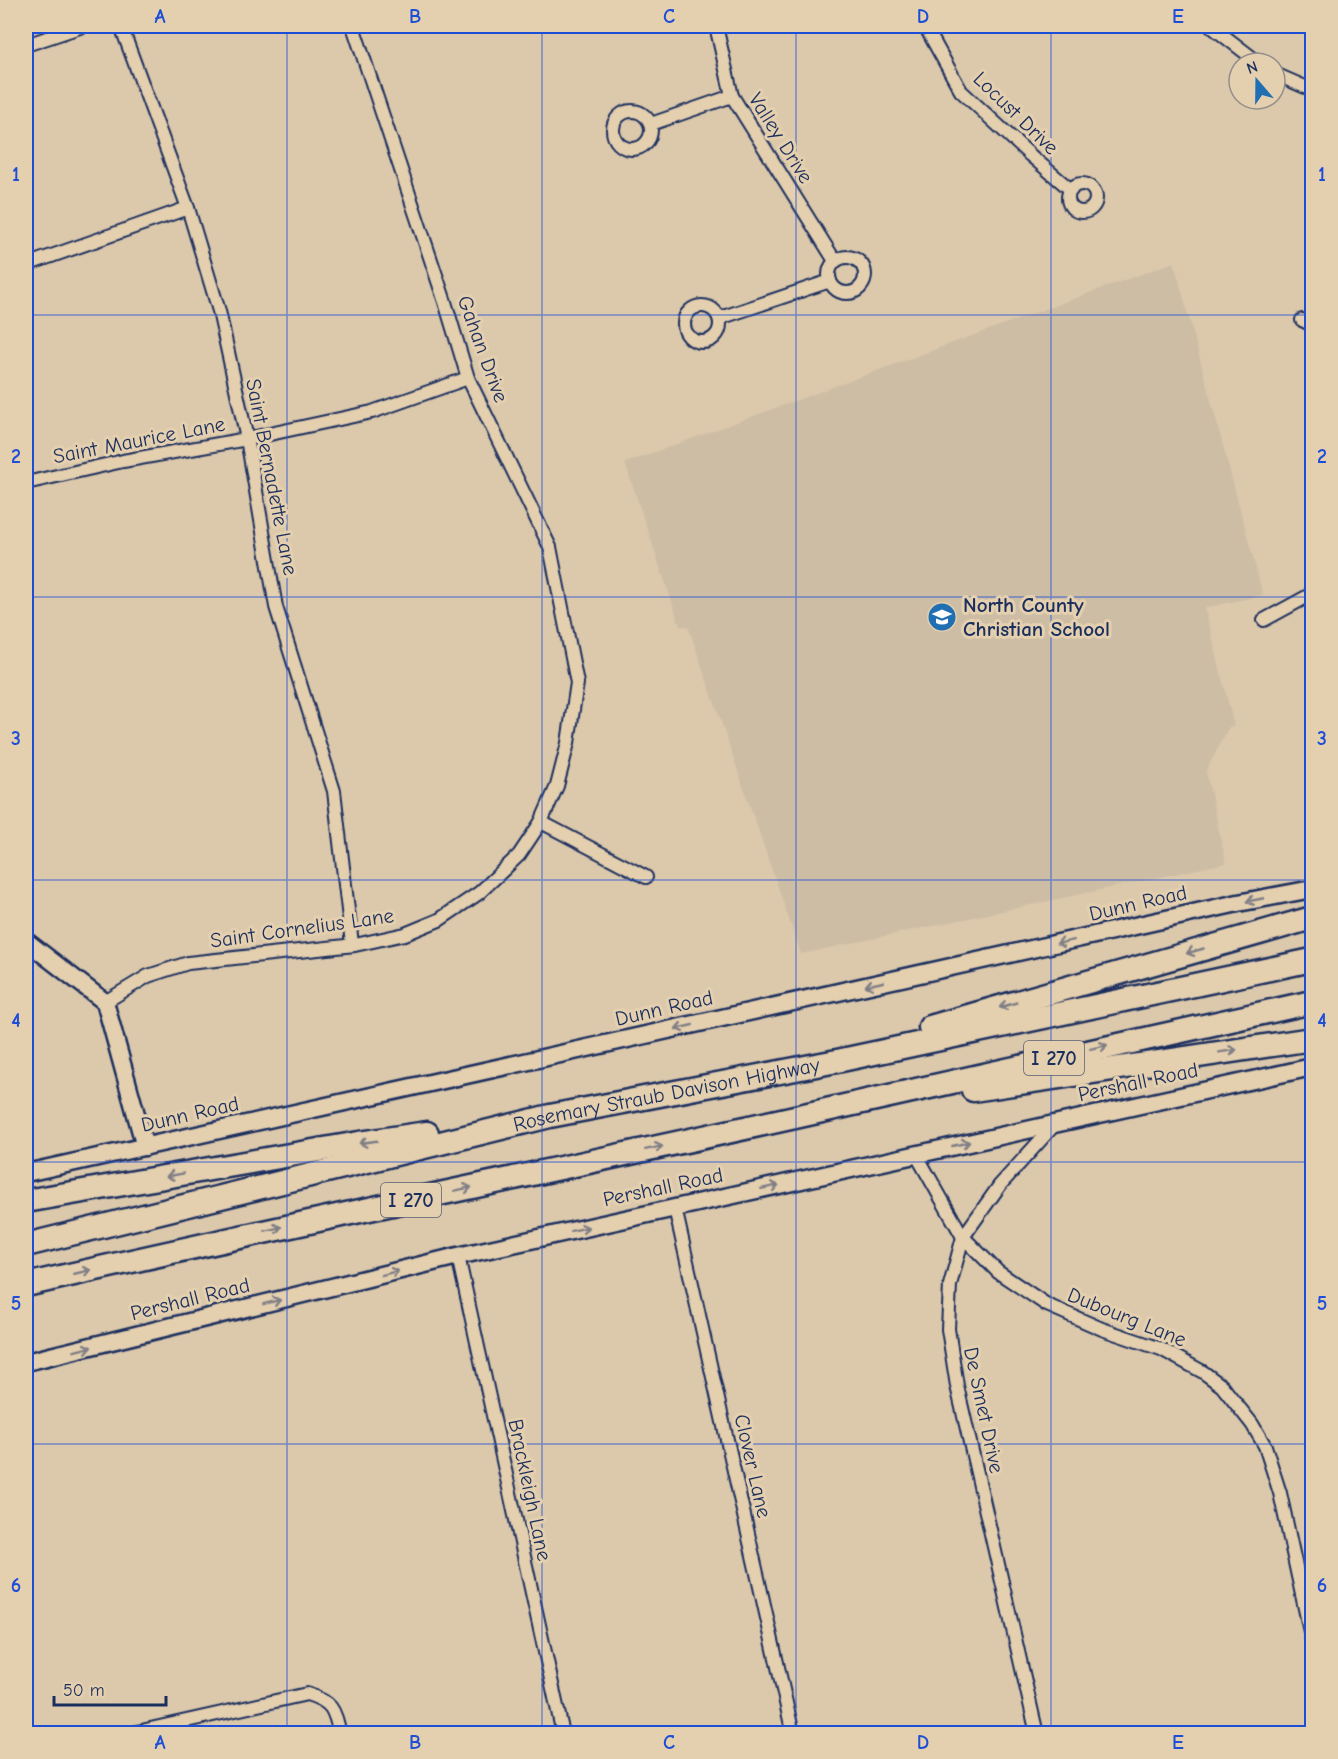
<svg xmlns="http://www.w3.org/2000/svg" width="1338" height="1759" font-family="'Comic Neue',sans-serif">
	<style>
		.built { fill: #cdbda5 }
		.lines { fill: none; stroke-linecap: round; stroke-linejoin: round }
		.street-casing { stroke: #1b2f5e; stroke-width: 16 }
		.secondary-casing { stroke: #1b2f5e; stroke-width: 21 }
		.highway-casing { stroke: #1b2f5e; stroke-width: 27 }
		.street { stroke: #e4cfae; stroke-width: 12 }
		.secondary { stroke: #e4cfae; stroke-width: 16 }
		.highway { stroke: #e4cfae; stroke-width: 22 }
		.oneway { stroke: #807f86 }
		.grid { fill: none; stroke: #1d4ed8; stroke-width: 1.5; stroke-opacity: 0.55 }
		.labels { text-anchor: middle; stroke-width: 6; stroke-linejoin: round; paint-order: stroke }
		.shield { fill: #e4cfae; stroke: #575f76; stroke-width: 1.5 }
		.shield-label { font-size: 20px; font-weight: bold; fill: #1b2f5e }
		.street-label { font-size: 21px; fill: #1b2f5e; stroke: #e4cfae }
		.poi-label { font-size: 21px; font-weight: bold; fill: #1b2f5e; stroke: #e4cfae; text-anchor: start }
		.neatline { fill: none; stroke: #1d4ed8; stroke-width: 2 }
		.grid-label { font-size: 20px; text-anchor: middle; font-weight: bold; fill: #1d4ed8 }
	</style>
	<rect width="100%" height="100%" fill="#dcc9ab"/>
	<filter id="ink" filterUnits="userSpaceOnUse"><feTurbulence type="fractalNoise" baseFrequency=".0167" numOctaves="2"/><feDisplacementMap in="SourceGraphic" scale="12" xChannelSelector="R" yChannelSelector="G"/><feConvolveMatrix kernelMatrix="1 2 1 2 8 2 1 2 1" color-interpolation-filters="sRGB"/></filter>
	<g filter="url(#ink)">
		<polygon class="built" points="1174,262 1263,595 1205,608 1234,726 1229,727 1206,771 1226,863 801,954 688,626 680,626 625,463"/>
		<g class="lines">
			<g class="street-casing">
				<g id="street">
					<polyline points="121,26 188,208 219,311 247,439 276,607 334,791 352,944"/>
					<polyline points="716,26 732,96 835,261"/>
					<polyline points="925,26 961,91 1030,155 1071,190"/>
					<polyline points="1211,26 1259,63"/>
					<polyline points="26,45 83,26"/>
					<polyline points="1275,74 1312,90"/>
					<circle cx="632" cy="130" r="19"/>
					<polyline points="651,124 732,96"/>
					<circle cx="1082" cy="198" r="14"/>
					<circle cx="847" cy="275" r="18"/>
					<polyline points="26,265 188,208"/>
					<circle cx="702" cy="324" r="18"/>
					<polyline points="720,318 830,281"/>
					<polyline points="1302,320 1312,325"/>
					<polyline points="26,483 123,461 247,439 372,412 468,378"/>
					<polyline points="1264,620 1310,595 1312,591"/>
					<polyline points="541,822 646,877"/>
					<polyline points="105,1002 148,976 188,963 355,945 405,934 439,920 479,893 519,855 541,822 557,786 568,743 577,683 550,547 468,378 445,302 353,26"/>
					<polyline points="916,1154 963,1237 998,1272 1047,1305 1102,1329 1161,1349 1203,1372 1222,1386 1252,1424 1265,1446 1280,1493 1312,1641"/>
					<polyline points="675,1208 793,1734"/>
					<polyline points="458,1256 563,1734"/>
					<path d="M128 1734 307 1694C332 1702 334 1708 340 1734"/>
					<polyline points="1037,1734 957,1386 948,1329 950,1285 963,1237 1000,1185 1056,1123"/>
				</g>
			</g>
			<g class="secondary-casing">
				<g id="secondary">
					<polyline points="26,941 105,1002 145,1147"/>
					<polyline points="26,1173 1238,903 1312,889"/>
					<polyline points="26,1362 458,1256 1312,1067"/>
				</g>
			</g>
			<g class="highway-casing">
				<g id="highway">
					<polyline points="930,1027 1312,918"/>
					<polyline points="973,1090 1312,1039"/>
					<polyline points="26,1201 359,1143 427,1133"/>
					<path id="s1" d="M26 1245 550 1116 837 1061 1312 960"/>
					<path d="M26 1285C281 1226 539 1174 795 1117 968 1079 1140 1039 1312 1002"/>
				</g>
			</g>
			<use href="#street" class="street"/>
			<use href="#secondary" class="secondary"/>
			<use href="#highway" class="highway"/>
		</g>
		<defs><path id="oneway-shaft" d="M-6 0H5M1.5-3L5.5 0L1.5 3" fill="none" stroke-width="1.6" stroke-linecap="round" stroke-linejoin="round" transform="scale(1.5)"/></defs>
		<g class="oneway">
			<use href="#oneway-shaft" transform="translate(1255 900) rotate(169)"/>
			<use href="#oneway-shaft" transform="translate(1065 942) rotate(168)"/>
			<use href="#oneway-shaft" transform="translate(1195 951) rotate(164)"/>
			<use href="#oneway-shaft" transform="translate(874 984) rotate(167)"/>
			<use href="#oneway-shaft" transform="translate(1008 1005) rotate(164)"/>
			<use href="#oneway-shaft" transform="translate(684 1027) rotate(167)"/>
			<use href="#oneway-shaft" transform="translate(1099 1047) rotate(-12)"/>
			<use href="#oneway-shaft" transform="translate(1228 1051) rotate(-9)"/>
			<use href="#oneway-shaft" transform="translate(368 1142) rotate(172)"/>
			<use href="#oneway-shaft" transform="translate(961 1144) rotate(-13)"/>
			<use href="#oneway-shaft" transform="translate(654 1148) rotate(-12)"/>
			<use href="#oneway-shaft" transform="translate(175 1175) rotate(170)"/>
			<use href="#oneway-shaft" transform="translate(770 1187) rotate(-12)"/>
			<use href="#oneway-shaft" transform="translate(463 1189) rotate(-12)"/>
			<use href="#oneway-shaft" transform="translate(273 1229) rotate(-12)"/>
			<use href="#oneway-shaft" transform="translate(580 1229) rotate(-12)"/>
			<use href="#oneway-shaft" transform="translate(82 1272) rotate(-13)"/>
			<use href="#oneway-shaft" transform="translate(390 1273) rotate(-14)"/>
			<use href="#oneway-shaft" transform="translate(272 1302) rotate(-14)"/>
			<use href="#oneway-shaft" transform="translate(83 1349) rotate(-14)"/>
		</g>
	</g>
	<path class="grid" d="M287 26V1734M542 26V1734M796 26V1734M1051 26V1734M26 315H1312M26 597H1312M26 880H1312M26 1162H1312M26 1444H1312"/>
	<defs>
		<g id="school-disc" transform="scale(1.5)"><circle r="9.5" fill="#1f6fb2" stroke="#e4cfae"/><path d="M0-5L7-2L0 1L-7-2ZM-4 1L0 2.5L4 1V4Q0 6-4 4Z" fill="#fff"/></g>
	</defs>
	<g fill-rule="evenodd">
		<use href="#school-disc" x="942" y="617"/>
	</g>
	<g class="labels">
		<g class="shield">
			<rect x="1024" y="1041" width="60" height="34" rx="4.5"/>
			<rect x="381" y="1183" width="60" height="34" rx="4.5"/>
		</g>
		<g class="shield-label">
			<text x="1054" y="1065">I 270</text>
			<text x="411" y="1207">I 270</text>
		</g>
		<g class="street-label">
			<text transform="translate(1016 113) rotate(44)" y="7">Locust Drive</text>
			<text transform="translate(781 138) rotate(58)" y="7">Valley Drive</text>
			<text transform="translate(483 349) rotate(70)" y="7">Gahan Drive</text>
			<text transform="translate(139 440) rotate(-11)" y="7">Saint Maurice Lane</text>
			<text transform="translate(272 477) rotate(79)" y="7">Saint Bernadette Lane</text>
			<text transform="translate(1138 903) rotate(-13)" y="7">Dunn Road</text>
			<text transform="translate(302 928) rotate(-8)" y="7">Saint Cornelius Lane</text>
			<text transform="translate(664 1008) rotate(-13)" y="7">Dunn Road</text>
			<text transform="translate(1138 1082) rotate(-12)" y="7">Pershall Road</text>
			<text dy="7" stroke="none"><textPath href="#s1" startOffset="658">Rosemary Straub Davison Highway</textPath></text>
			<text transform="translate(190 1114) rotate(-13)" y="7">Dunn Road</text>
			<text transform="translate(663 1187) rotate(-12)" y="7">Pershall Road</text>
			<text transform="translate(190 1299) rotate(-14)" y="7">Pershall Road</text>
			<text transform="translate(1127 1317) rotate(22)" y="7">Dubourg Lane</text>
			<text transform="translate(984 1410) rotate(78)" y="7">De Smet Drive</text>
			<text transform="translate(753 1466) rotate(77)" y="7">Clover Lane</text>
			<text transform="translate(530 1490) rotate(78)" y="7">Brackleigh Lane</text>
		</g>
		<g class="poi-label">
			<text x="963" y="612">North County<tspan x="963" dy="24">Christian School</tspan></text>
		</g>
	</g>
	<rect width="1338" height="1759" fill="none" stroke="#e4cfae" stroke-width="66"/>
	<g transform="translate(1257 81) rotate(340)"><circle r="28" fill="#e4cfae" stroke="#948f8e" stroke-width="1.5"/>
	<path d="M0-4.5L10 22L0 15L-10 22Z" fill="#1f6fb2"/>
	<text y="-9" font-size="16" font-weight="bold" text-anchor="middle" fill="#1b2f5e">N</text>
	</g>
	<path d="M54 1696v9h112v-9" fill="none" stroke="#1b2f5e" stroke-width="3"/>
	<text x="63" y="1696" font-size="18" fill="#1b2f5e" stroke="#e4cfae" stroke-width="4.5" paint-order="stroke">50 m</text>
	<rect x="33" y="33" width="1272" height="1693" class="neatline"/>
	<g class="grid-label">
		<text x="160" y="23">A</text>
		<text x="415" y="23">B</text>
		<text x="669" y="23">C</text>
		<text x="923" y="23">D</text>
		<text x="1178" y="23">E</text>
		<text x="16" y="181">1</text>
		<text x="1322" y="181">1</text>
		<text x="16" y="463">2</text>
		<text x="1322" y="463">2</text>
		<text x="16" y="745">3</text>
		<text x="1322" y="745">3</text>
		<text x="16" y="1027">4</text>
		<text x="1322" y="1027">4</text>
		<text x="16" y="1310">5</text>
		<text x="1322" y="1310">5</text>
		<text x="16" y="1592">6</text>
		<text x="1322" y="1592">6</text>
		<text x="160" y="1749">A</text>
		<text x="415" y="1749">B</text>
		<text x="669" y="1749">C</text>
		<text x="923" y="1749">D</text>
		<text x="1178" y="1749">E</text>
	</g>
</svg>
